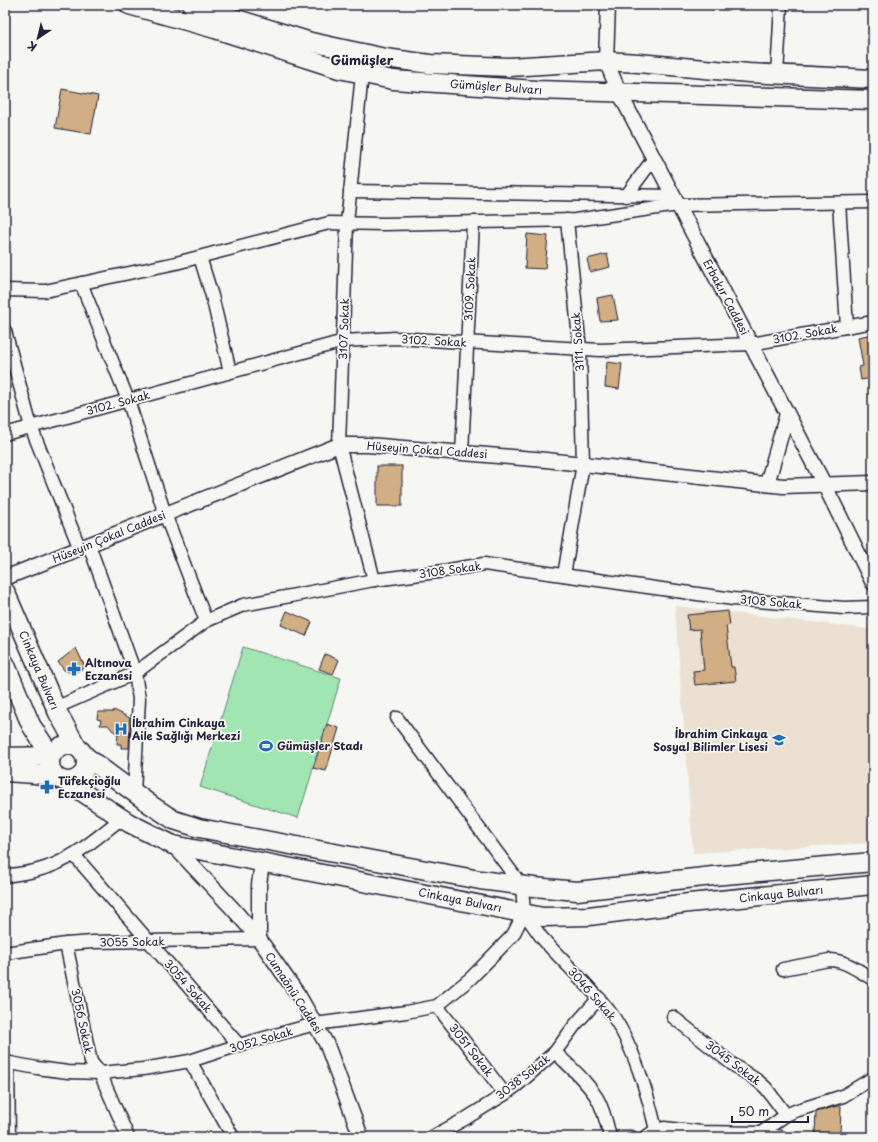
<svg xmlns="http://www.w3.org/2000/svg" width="878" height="1142" font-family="'Playpen Sans',sans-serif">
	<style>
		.built { fill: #ebe0d1 }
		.green { fill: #a1e6b2; stroke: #628476 }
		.building { fill: #d1ae84; stroke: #22223b }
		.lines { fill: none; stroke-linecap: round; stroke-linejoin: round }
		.minor-casing { stroke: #22223b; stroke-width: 15 }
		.tertiary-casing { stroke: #22223b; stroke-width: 17 }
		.primary-casing { stroke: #22223b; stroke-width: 21 }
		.minor { stroke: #f6f6f2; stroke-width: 12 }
		.tertiary { stroke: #f6f6f2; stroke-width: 14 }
		.primary { stroke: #f6f6f2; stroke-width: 18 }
		.labels { text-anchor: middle; stroke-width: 3.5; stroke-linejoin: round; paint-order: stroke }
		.street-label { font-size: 11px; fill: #22223b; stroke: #f6f6f2 }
		.poi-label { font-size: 11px; font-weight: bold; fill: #22223b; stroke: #f6f6f2; text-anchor: start }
		.quarter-label { font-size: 13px; font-weight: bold; fill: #22223b; stroke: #f6f6f2 }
	</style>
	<rect width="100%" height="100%" fill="#f6f6f2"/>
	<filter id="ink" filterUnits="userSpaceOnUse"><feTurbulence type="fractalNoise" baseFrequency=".025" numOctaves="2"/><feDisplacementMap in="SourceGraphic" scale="8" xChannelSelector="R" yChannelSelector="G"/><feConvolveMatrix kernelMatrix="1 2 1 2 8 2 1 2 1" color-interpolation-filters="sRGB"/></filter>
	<g filter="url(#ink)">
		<polygon class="built" points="675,606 869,629 873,637 873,843 693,853"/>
		<polygon class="green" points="243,647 341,678 298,818 200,787"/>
		<g class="building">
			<polygon points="62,89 98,96 91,134 55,128"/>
			<polygon points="527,234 548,236 545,269 525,268"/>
			<polygon points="607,254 610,267 590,272 587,259"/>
			<polygon points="613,295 618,320 600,321 597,298"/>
			<polygon points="873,334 873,378 861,380 859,367 863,366 858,337"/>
			<polygon points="607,362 622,364 619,389 605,387"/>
			<rect x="377" y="466" width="25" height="40"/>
			<polygon points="287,611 312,622 306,636 281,625"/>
			<polygon points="728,611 730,625 726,626 731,667 734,667 736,681 695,685 693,671 704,670 700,629 689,630 687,615"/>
			<polygon points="76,648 85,667 78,671 69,672 64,670 58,662"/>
			<polygon points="325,654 339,660 333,674 319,669"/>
			<polygon points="114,710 130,718 129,721 130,725 129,748 121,748 121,744 117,744 118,734 112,730 108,725 100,725 101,720 97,719 98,712 113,712"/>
			<polygon points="327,724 339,728 326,771 313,768"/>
			<polygon points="837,1106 841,1106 840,1135 815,1134 816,1112"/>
		</g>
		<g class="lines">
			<g class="minor-casing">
				<g id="minor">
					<polyline points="362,74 347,223 339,445 374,580"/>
					<polyline points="777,75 781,5"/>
					<polyline points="350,191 674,196"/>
					<polyline points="626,196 654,158"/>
					<polyline points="839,203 847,327"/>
					<polyline points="200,257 212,296 230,372"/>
					<polyline points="81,283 128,400 165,514 206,621"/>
					<polyline points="5,290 45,291 176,263 329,223 384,224 575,220 678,205 873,202"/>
					<polyline points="5,331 31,427 80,549"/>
					<polyline points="5,434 344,341 396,338 600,350 751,344 873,322"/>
					<polyline points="462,453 473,222"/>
					<polyline points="89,545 135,673 139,699 134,793"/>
					<polyline points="564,575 583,464 580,349 567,220"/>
					<polyline points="55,708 135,673 206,621 243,605 374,580 437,572 484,564 733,599 844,608 873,607"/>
					<polyline points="397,718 522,886 524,913"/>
					<polyline points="74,855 239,1045"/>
					<path d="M5 876C16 874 28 873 38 870 71 862 96 838 122 818"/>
					<path d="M524 913C530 921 536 930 542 938 564 963 589 985 610 1012 632 1041 648 1095 656 1130"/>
					<polyline points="66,944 91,1062 100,1073 128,1137"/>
					<polyline points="5,953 66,944 93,942 259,939"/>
					<path d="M783 969 829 960C845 960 859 971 873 979"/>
					<polyline points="437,1006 505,1094"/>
					<polyline points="673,1017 732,1064 758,1081 766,1088 786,1115"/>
					<path d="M555 1052C570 1067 586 1080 597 1098 604 1110 607 1124 610 1137"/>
					<polyline points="190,1061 233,1137"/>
					<polyline points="5,1062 37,1068 68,1072 100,1073 143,1069 190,1061 239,1045 315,1024 406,1012 437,1006 471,978 513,935 524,913"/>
					<polyline points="8,1062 9,1137"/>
					<polyline points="761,1133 781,1137"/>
					<polyline points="432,1137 465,1119 505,1094 516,1086 555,1052 575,1025 599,998"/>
					<polyline points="620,1137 631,1137"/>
					<polyline points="646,1137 656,1130 664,1128 702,1132 761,1133 786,1115 795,1111 843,1096 873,1078"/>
				</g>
			</g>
			<g class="tertiary-casing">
				<g id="tertiary">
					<polyline points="608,5 606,61 619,92 824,484 873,583"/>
					<polyline points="767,484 787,414"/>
					<polyline points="5,578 339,445 368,445 546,460 783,486 873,483"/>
					<polyline points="173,845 234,910 259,939 299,996 327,1045 361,1137"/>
					<polyline points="259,939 259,885 262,862"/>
				</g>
			</g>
			<g class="primary-casing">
				<g id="primary">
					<polyline points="129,5 215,29 339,69 393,80 536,90 873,100"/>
					<polyline points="192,5 311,42 385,58 430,64 509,67 606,61 638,63 749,73 873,79"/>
					<polyline points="5,591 58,713 77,747"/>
					<polyline points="5,663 31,725 51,756"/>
					<circle cx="68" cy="763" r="18"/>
					<polyline points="85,756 151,805 174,820 199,828 480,880 534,887 577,891 713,876 873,862"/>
					<polyline points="5,757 51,756"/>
					<polyline points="5,772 35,774 56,777"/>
					<polyline points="67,782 129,823 173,845 543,917 589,916 689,903 873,885"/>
				</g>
			</g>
			<use href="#minor" class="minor"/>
			<use href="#tertiary" class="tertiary"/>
			<use href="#primary" class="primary"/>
		</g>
	</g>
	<defs>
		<g id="pharmacy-bare" transform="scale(1.08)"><path d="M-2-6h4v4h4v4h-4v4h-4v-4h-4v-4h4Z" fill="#1f6fb2" stroke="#f6f6f2" stroke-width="2.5" paint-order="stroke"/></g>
		<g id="hospital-bare" transform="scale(1.08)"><path d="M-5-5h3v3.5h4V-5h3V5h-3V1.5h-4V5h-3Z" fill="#1f6fb2" stroke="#f6f6f2" stroke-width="2.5" paint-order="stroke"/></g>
		<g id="school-bare" transform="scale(1.08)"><path d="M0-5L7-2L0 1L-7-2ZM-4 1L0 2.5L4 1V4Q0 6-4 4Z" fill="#1f6fb2" stroke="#f6f6f2" stroke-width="2.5" paint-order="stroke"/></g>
		<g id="stadium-bare" transform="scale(1.08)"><path d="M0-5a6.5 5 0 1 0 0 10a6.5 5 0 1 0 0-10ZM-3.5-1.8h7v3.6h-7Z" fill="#1f6fb2" stroke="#f6f6f2" stroke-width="2.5" paint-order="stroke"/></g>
	</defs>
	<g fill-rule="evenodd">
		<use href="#pharmacy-bare" x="74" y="669"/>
		<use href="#hospital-bare" x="121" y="729"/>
		<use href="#school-bare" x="779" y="740"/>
		<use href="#stadium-bare" x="266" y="746"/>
		<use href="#pharmacy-bare" x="47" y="787"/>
	</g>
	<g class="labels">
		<g class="street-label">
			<text transform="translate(496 87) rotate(4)" y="4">Gümüşler Bulvarı</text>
			<text transform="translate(470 289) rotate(-87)" y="4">3109. Sokak</text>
			<text transform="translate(726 297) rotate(62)" y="4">Erbakır Caddesi</text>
			<text transform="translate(344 329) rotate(-88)" y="4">3107 Sokak</text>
			<text transform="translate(805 334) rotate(-10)" y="4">3102. Sokak</text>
			<text transform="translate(434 341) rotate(3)" y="4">3102. Sokak</text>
			<text transform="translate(578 342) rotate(-94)" y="4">3111. Sokak</text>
			<text transform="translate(118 403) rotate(-15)" y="4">3102. Sokak</text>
			<text transform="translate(427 450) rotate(4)" y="4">Hüseyin Çokal Caddesi</text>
			<text transform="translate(109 537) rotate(-22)" y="4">Hüseyin Çokal Caddesi</text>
			<text transform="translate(450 570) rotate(-8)" y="4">3108 Sokak</text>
			<text transform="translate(771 602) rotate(5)" y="4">3108 Sokak</text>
			<text transform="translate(39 670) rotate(67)" y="4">Cinkaya Bulvarı</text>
			<text transform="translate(781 894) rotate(-6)" y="4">Cinkaya Bulvarı</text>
			<text transform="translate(460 900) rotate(11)" y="4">Cinkaya Bulvarı</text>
			<text transform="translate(132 942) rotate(-1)" y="4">3055 Sokak</text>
			<text transform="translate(188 986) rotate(49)" y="4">3054 Sokak</text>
			<text transform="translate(294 993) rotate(57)" y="4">Cumaönü Caddesi</text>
			<text transform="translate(592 994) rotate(49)" y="4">3046 Sokak</text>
			<text transform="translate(82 1021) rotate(78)" y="4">3056 Sokak</text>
			<text transform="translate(261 1040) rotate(-16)" y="4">3052 Sokak</text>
			<text transform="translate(471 1050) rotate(52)" y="4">3051 Sokak</text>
			<text transform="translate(733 1063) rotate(37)" y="4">3045 Sokak</text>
			<text transform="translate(523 1077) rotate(-38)" y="4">3038 Sokak</text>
		</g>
		<g class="poi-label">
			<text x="85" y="667">Altınova<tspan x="85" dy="13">Eczanesi</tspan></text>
			<text x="132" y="727">İbrahim Cinkaya<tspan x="132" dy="13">Aile Sağlığı Merkezi</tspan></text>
			<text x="768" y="738" text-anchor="end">İbrahim Cinkaya<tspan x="768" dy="13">Sosyal Bilimler Lisesi</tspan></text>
			<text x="277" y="750">Gümüşler Stadı</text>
			<text x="58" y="785">Tüfekçioğlu<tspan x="58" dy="13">Eczanesi</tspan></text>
		</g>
		<g class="quarter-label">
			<text x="362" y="65">Gümüşler</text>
		</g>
	</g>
	<rect width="878" height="1142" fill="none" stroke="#f6f6f2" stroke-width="20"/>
	<rect x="10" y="10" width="858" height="1122" fill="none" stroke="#22223b" stroke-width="1.5" filter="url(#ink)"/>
	<g transform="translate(38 38) rotate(215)" stroke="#f6f6f2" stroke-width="3" paint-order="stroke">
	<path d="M0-3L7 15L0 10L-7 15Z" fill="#22223b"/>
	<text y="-6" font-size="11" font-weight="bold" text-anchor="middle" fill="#22223b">K</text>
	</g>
	<path d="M732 1116v6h76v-6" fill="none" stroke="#22223b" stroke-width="2"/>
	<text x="738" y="1116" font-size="12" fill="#22223b" stroke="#f6f6f2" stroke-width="3" paint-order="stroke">50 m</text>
</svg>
